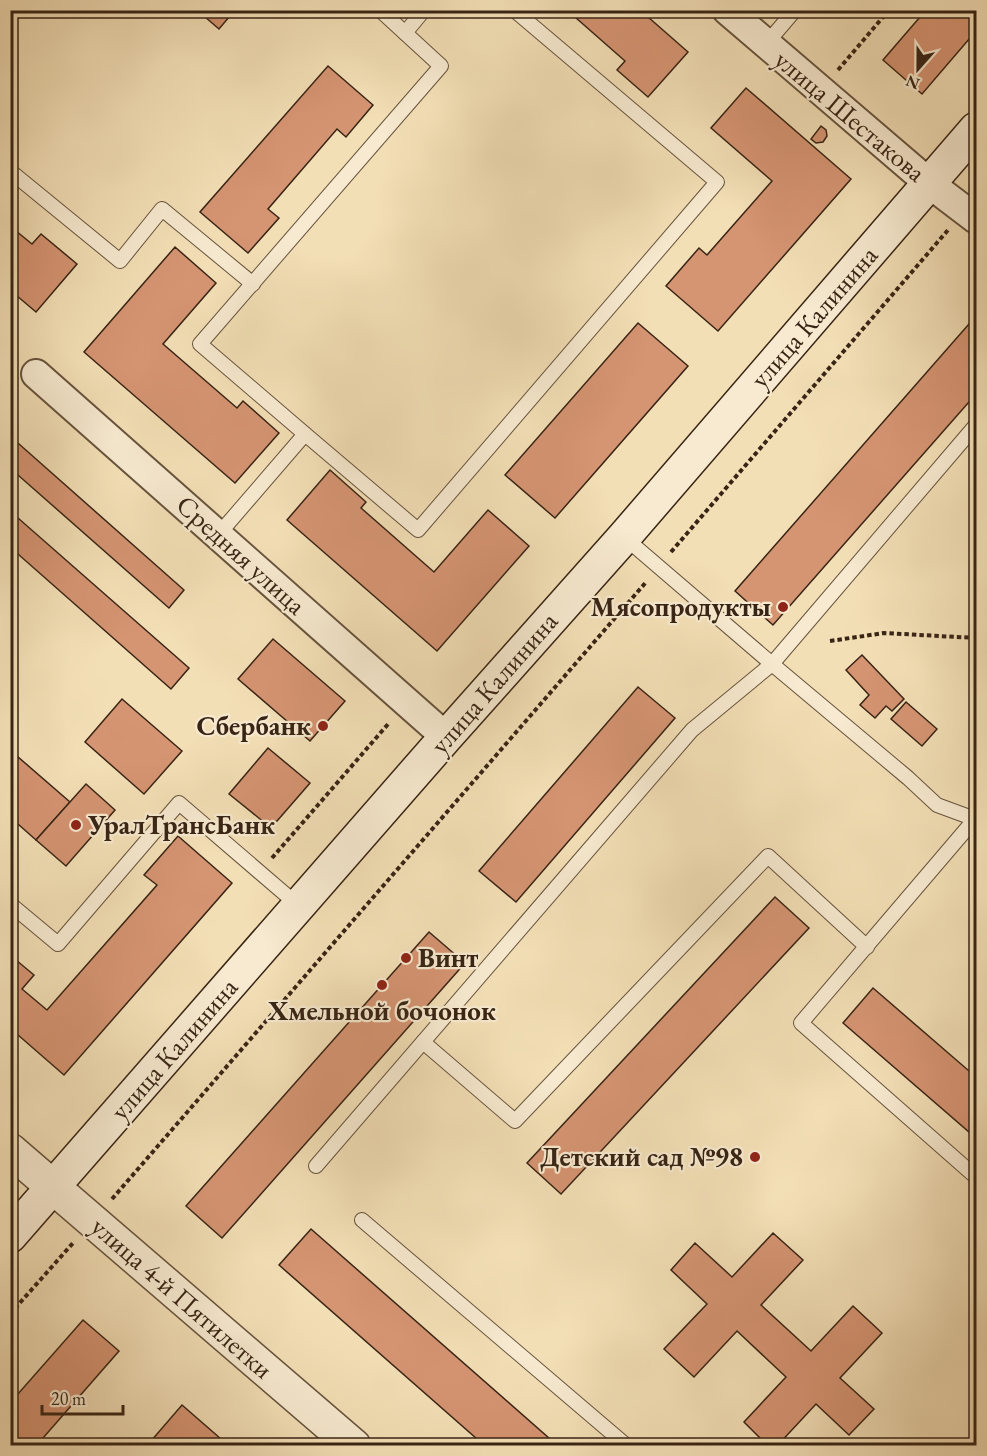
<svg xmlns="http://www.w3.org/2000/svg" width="987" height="1456" font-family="'EB Garamond',serif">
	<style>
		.building { fill: #d59472; stroke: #382415; stroke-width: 1.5 }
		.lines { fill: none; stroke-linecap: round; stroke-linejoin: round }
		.service-casing { stroke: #67533d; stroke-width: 16 }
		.minor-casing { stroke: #67533d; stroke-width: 32 }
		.tertiary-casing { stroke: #67533d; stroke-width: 36 }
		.secondary-casing { stroke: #382415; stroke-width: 36 }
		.path { stroke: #382415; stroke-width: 4; stroke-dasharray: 4.5 3; stroke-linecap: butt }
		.service { stroke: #f7ead0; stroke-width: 14 }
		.minor { stroke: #f7ead0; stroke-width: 28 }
		.tertiary { stroke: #f7ead0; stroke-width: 33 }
		.secondary { stroke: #f7ead0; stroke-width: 33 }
		.poi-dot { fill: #8f2418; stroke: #f7ead0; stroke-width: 2 }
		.labels { text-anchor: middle; stroke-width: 4.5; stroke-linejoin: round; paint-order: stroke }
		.street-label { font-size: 27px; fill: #382415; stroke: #f7ead0 }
		.poi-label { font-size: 27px; font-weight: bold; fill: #382415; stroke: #f7ead0; text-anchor: end }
	</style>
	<rect width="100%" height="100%" fill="#f3dfb6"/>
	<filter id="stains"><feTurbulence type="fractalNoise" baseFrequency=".00333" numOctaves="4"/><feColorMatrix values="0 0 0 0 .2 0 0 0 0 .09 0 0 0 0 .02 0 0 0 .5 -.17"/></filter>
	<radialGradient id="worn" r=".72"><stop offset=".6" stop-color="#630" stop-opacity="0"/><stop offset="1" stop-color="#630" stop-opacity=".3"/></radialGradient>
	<g class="building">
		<polygon points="197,10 235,10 219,29"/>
		<polygon points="567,10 640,10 688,52 648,97 617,70 625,61"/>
		<polygon points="926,10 976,10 976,31 922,94 883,60"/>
		<polygon points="328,66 373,105 346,137 337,129 268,209 279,218 248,253 200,212"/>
		<polygon points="746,88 851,179 718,331 666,286 699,248 707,255 772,181 711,128"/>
		<polygon points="821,126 826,130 827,136 823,142 816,143 811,139"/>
		<polygon points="10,226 32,244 41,234 77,264 36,312 10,290"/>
		<polygon points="175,247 216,283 163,344 237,408 243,401 279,433 235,483 84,352"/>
		<polygon points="976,316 976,394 773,625 735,591"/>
		<polygon points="638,323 688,366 555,518 505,475"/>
		<polygon points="10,436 184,590 169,608 10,468"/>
		<polygon points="330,470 366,502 361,508 434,572 488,510 529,546 437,651 287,520"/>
		<polygon points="10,511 189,668 171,689 10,547"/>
		<polygon points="273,639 345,701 310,741 238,679"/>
		<polygon points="862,655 904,699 892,711 886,706 875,718 860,705 869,695 846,670"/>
		<polygon points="638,687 675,718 516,902 479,871"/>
		<polygon points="122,699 182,751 144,794 85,742"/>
		<polygon points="906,702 937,729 922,746 891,719"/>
		<polygon points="268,748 310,783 277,821 265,823 229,794"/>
		<polygon points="10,750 70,802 36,840 10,817"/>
		<polygon points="86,784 115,810 66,866 36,840"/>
		<polygon points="178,836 232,883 64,1075 10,1028 10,955 34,975 22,989 47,1010 157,885 144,875"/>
		<polygon points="775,897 809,928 561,1194 527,1163"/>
		<polygon points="429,932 465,963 222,1238 186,1206"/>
		<polygon points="873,988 976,1077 976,1138 843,1023"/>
		<polygon points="311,1229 558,1446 485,1446 279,1265"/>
		<polygon points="773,1233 803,1260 761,1305 811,1351 853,1306 882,1333 840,1378 874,1409 849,1435 816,1404 777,1446 768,1446 744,1422 786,1377 737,1331 694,1377 664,1349 707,1304 671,1270 695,1243 732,1277"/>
		<polygon points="83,1320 119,1351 36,1446 10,1446 10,1403"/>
		<polygon points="182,1405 229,1446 156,1446 151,1441"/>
	</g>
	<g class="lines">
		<g class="service-casing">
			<g id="service">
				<polyline points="405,33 424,10"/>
				<polyline points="766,44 795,10"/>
				<polyline points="10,171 120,261 162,209 253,284"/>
				<polyline points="305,434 418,530 717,182 514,10"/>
				<polyline points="218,535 305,434 200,344 441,66 380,10"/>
				<polyline points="624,537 772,664 908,778 937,805 975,819 801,1023 976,1177"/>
				<polyline points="10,904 58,944 179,803 299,906"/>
				<polyline points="423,1042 515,1121 768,856 867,947"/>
				<polyline points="316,1166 692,730 772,664 976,425"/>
				<polyline points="362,1220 627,1446"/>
			</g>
		</g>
		<g class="minor-casing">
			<g id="minor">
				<polyline points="727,10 930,184 976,219"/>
				<polyline points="36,374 446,737"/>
			</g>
		</g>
		<g class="tertiary-casing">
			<polyline id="tertiary" points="10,1150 354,1446"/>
		</g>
		<g class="secondary-casing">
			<polyline id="secondary" points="10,1236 446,737 624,537 976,129"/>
		</g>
		<g class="path">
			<polyline points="838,70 889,10"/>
			<polyline points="671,552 948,230"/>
			<polyline points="830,641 884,633 976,638"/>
			<polyline points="272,858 389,723"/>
			<polyline points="112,1199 647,581"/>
			<polyline points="10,1314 73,1243"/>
		</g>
		<use href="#service" class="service"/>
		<use href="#minor" class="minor"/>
		<use href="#tertiary" class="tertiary"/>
		<use href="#secondary" class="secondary"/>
	</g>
	<g class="poi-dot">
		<circle cx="783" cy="607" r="6"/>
		<circle cx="323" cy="726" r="6"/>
		<circle cx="76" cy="825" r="6"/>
		<circle cx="406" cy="958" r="6"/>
		<circle cx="382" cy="985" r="6"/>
		<circle cx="755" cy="1157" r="6"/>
	</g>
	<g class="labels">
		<g class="street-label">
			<text transform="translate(850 116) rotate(40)" y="9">улица Шестакова</text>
			<text transform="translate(814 317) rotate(-49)" y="9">улица Калинина</text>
			<text transform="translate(241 555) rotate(42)" y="9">Средняя улица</text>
			<text transform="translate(494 683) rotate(-49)" y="9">улица Калинина</text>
			<text transform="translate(174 1049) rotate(-49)" y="9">улица Калинина</text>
			<text transform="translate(182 1298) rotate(41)" y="9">улица 4-й Пятилетки</text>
		</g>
		<g class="poi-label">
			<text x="771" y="616">Мясопродукты</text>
			<text x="311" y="735">Сбербанк</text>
			<text x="88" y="834" text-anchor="start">УралТрансБанк</text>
			<text x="418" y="967" text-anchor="start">Винт</text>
			<text x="382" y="1020" text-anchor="middle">Хмельной бочонок</text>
			<text x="743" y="1166">Детский сад №98</text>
		</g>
	</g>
	<rect width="987" height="1456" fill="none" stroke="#f3dfb6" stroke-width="36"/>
	<rect x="12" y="12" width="963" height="1432" fill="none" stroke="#382415" stroke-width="3"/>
	<rect x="18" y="18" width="951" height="1420" fill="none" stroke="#382415" stroke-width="1.5"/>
	<g transform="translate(918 69) rotate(201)" stroke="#f7ead0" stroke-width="4.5" paint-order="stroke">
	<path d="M0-4.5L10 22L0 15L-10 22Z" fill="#382415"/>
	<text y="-9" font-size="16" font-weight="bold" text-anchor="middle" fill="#382415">N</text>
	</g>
	<path d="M42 1405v9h81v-9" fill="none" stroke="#382415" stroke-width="3"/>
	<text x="51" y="1405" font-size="18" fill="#382415" stroke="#f7ead0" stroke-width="4.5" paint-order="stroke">20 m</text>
	<rect width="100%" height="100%" filter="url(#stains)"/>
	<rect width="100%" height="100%" fill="url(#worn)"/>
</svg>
